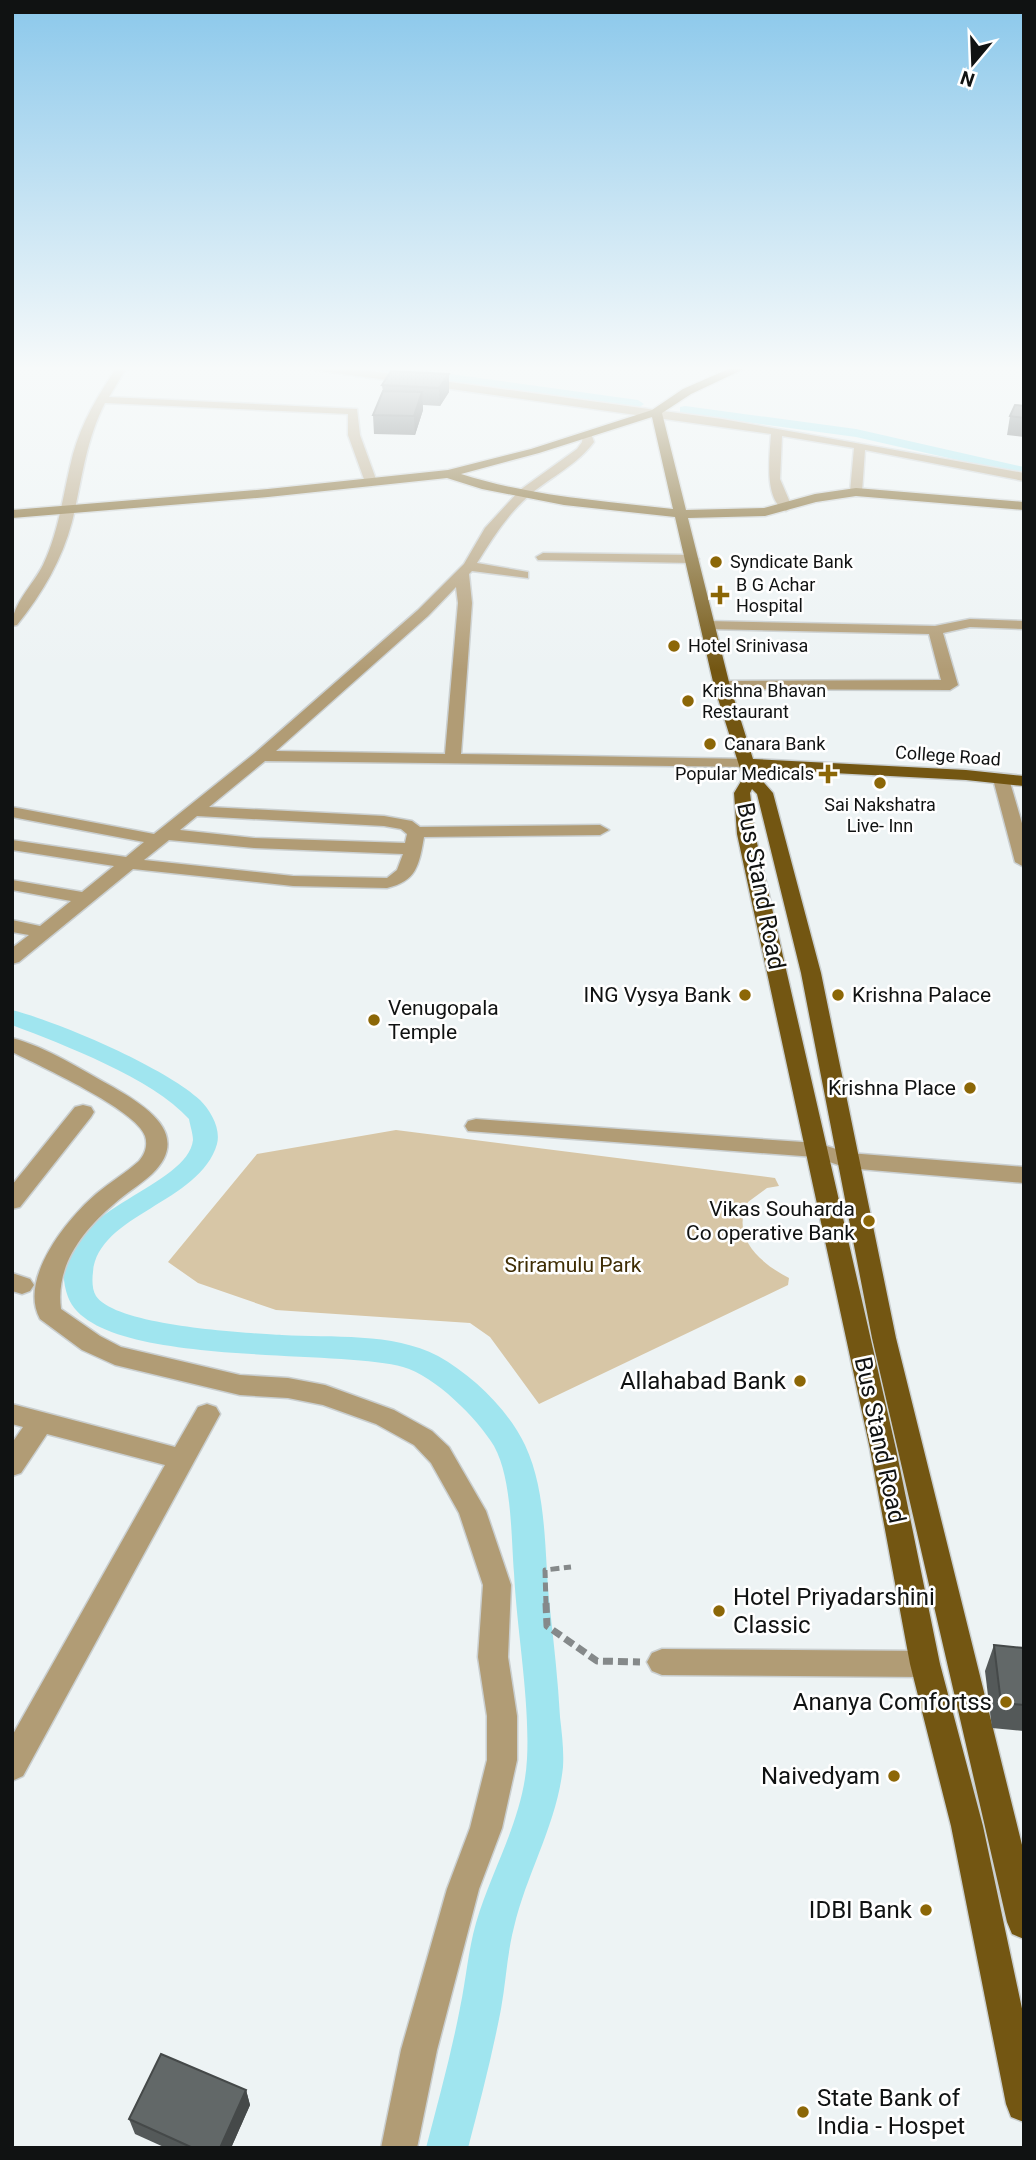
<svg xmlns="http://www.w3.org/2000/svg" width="1036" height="2160" font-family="Roboto,sans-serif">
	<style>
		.green { fill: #d7c6a6 }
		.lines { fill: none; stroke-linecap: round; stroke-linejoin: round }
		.canal { fill: #a0e5ef; fill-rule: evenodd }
		.minor-casing { stroke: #cacfd0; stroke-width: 3 }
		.major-casing { stroke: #cacfd0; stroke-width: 3 }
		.path-far1 { stroke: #85898a; stroke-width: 5; stroke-dasharray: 9 4.5; stroke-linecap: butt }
		.path { stroke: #85898a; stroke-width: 7; stroke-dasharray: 10 5; stroke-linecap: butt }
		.minor { fill: #b19c75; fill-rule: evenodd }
		.major { fill: #735612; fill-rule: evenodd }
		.wall { fill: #545959 }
		.shaded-wall { fill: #454949 }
		.building { fill: #626868; stroke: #454949; stroke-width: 2 }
		.poi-dot { fill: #8c6707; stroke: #fff; stroke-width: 2.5 }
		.labels { text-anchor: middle; stroke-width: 5; stroke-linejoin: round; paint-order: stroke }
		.far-poi-label { font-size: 18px; fill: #101212; stroke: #fff; text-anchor: start }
		.far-street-label { font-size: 18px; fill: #101212; stroke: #fff }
		.poi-label { font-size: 21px; fill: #101212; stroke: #fff; text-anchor: end }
		.park-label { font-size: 21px; fill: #3f2d04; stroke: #fff }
		.near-street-label { font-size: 24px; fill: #101212; stroke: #fff }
		.near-poi-label { font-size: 24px; fill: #101212; stroke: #fff; text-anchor: end }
	</style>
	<rect width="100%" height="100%" fill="#edf3f4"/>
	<path class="green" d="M396 1130 775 1178 779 1186 767 1188 748 1202C730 1237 760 1263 789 1278L788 1285 539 1404 490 1337 470 1323 276 1310 198 1283 168 1262 257 1154Z"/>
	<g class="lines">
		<g class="canal">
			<polygon points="366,367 400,367 638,400 644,404 638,408 372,371"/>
			<polygon points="685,406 856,429 1024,467 1024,475 856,437 680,413 680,407"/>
			<path d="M12 1010C59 1022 166 1068 200 1100 211 1111 221 1129 217 1144 200 1203 98 1214 93 1272 92 1279 92 1290 96 1296 116 1326 246 1333 282 1335 332 1338 392 1332 438 1356 472 1375 508 1409 525 1445 548 1494 544 1556 550 1609 554 1645 558 1681 560 1717 562 1734 564 1751 563 1767 557 1824 527 1872 514 1927 507 1954 506 1982 501 2009 492 2056 480 2102 468 2148H426C438 2102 451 2055 460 2008 466 1980 468 1951 476 1923 492 1868 524 1818 527 1759 530 1701 517 1632 514 1573 511 1536 512 1478 494 1446 477 1418 435 1376 403 1367 338 1348 95 1369 68 1297 37 1213 187 1192 193 1140 193 1134 190 1125 189 1119 152 1078 64 1045 12 1025Z"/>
		</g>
		<g class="minor-casing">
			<g id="minor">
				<path d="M117 367H127L109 397 357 409 360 435 377 482 371 486 365 482 348 435V414L105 403C85 442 82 481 72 522 62 560 42 594 17 625L12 626C12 604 33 585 43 565 60 529 63 492 73 454 82 422 98 395 117 367Z"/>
				<path d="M310 367H340L722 419 1024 473V481L865 450 862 492 856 496 850 492 854 448 782 436 780 479 792 507 786 511C763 501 770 454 771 434L315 370Z"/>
				<polygon points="1018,367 1024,367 1024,371"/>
				<path d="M583 433H591L594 442C578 464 551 477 531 494 508 513 492 539 477 563L528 572V578L472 571 469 574 472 603 461 754 748 759 754 761 756 764 754 767 265 761 209 807 384 816 412 821 420 827 600 825 609 830 600 835 424 837C419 865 417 881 387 888L293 886 133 869 19 962 12 964V948L29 935 12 932V920L40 926 71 901 12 890V880L82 892 114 866 12 850V840L126 857 144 842 12 817V807L154 834 255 753 418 610 464 564 485 528 520 490 577 449 582 442ZM456 587 458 603 445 754 276 751 428 616ZM197 816 384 826 401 829 407 834 405 843 254 838 180 830ZM169 840 254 848 403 854 397 870 387 878 293 876 144 860Z"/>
				<polygon points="543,553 692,555 699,559 692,563 538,560 536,557"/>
				<polygon points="970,619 1024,621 1024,629 970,627 943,633 958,685 950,690 717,689 714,686 717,683 722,681 941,680 929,634 707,629 700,625 707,621 935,626"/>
				<polygon points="1001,774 1009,779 1024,830 1024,867 1015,862 993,779"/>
				<path d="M12 1038C47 1047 82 1070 113 1087 146 1106 192 1135 152 1174 140 1185 126 1193 114 1204 83 1230 55 1266 61 1309L100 1336 121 1347 240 1375 288 1378 325 1385 394 1410 432 1431 449 1447 486 1511 511 1585 508 1657 517 1716V1760L502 1828 479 1889 437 2050 417 2148H381L401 2050 447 1889 470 1828 487 1760V1716L478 1657 483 1585 459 1513 431 1463 414 1445 376 1424 323 1405 288 1398 240 1395 115 1365 82 1350 40 1319C18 1279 67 1219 96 1194 110 1182 126 1173 139 1161 145 1154 148 1145 145 1136 137 1110 38 1065 12 1052Z"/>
				<polygon points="83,1105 91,1107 94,1112 91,1117 20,1207 12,1209 12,1185 75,1107"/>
				<polygon points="476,1119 817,1143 849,1153 1024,1167 1024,1183 847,1168 815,1157 468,1131 465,1126 468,1121"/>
				<polygon points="12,1273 30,1279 34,1285 30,1291 22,1294 12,1291"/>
				<polygon points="12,1404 175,1447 198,1407 207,1404 216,1407 220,1414 23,1776 12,1781 12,1736 165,1465 47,1434 21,1473 12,1476 12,1443 23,1427 12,1424"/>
				<polygon points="662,1649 925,1651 935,1655 940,1664 935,1673 925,1677 662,1675 652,1671 647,1662 652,1653"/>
			</g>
		</g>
		<g class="major-casing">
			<path id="major" d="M733 367H748L691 394 662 413 686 510 764 508 815 494 856 488 1024 502V510L856 496 816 502 765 516 688 518 730 686 753 759 966 770 1024 776V786L966 780 756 769 759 777 773 793 821 973 896 1338 1024 1853V1939L1012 1934 1007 1922 872 1338 801 973 757 794 752 789 750 793 755 834 896 1449 940 1664 983 1826 1024 2018V2122L1011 2117 1006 2104 951 1826 910 1664 870 1449 737 834 734 793 743 778 714 686 675 517 564 505 482 489 447 478 268 497 12 518V510L268 489 448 470 531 449 652 410 683 389ZM652 417 673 509C602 501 529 496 461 474L539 453Z"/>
		</g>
		<polyline class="path-far1" points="546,1605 545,1570 571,1567"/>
		<polyline class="path" points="546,1603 547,1626 597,1661 640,1662"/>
		<use href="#minor" class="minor"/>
		<use href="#major" class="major"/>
	</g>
	<g class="wall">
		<polygon points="449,374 449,392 440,406 423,405 423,410 415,435 374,434 373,415 383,392 382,385"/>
		<polygon points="1024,406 1024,437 1007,435 1010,416"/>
		<polygon points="994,1645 1024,1648 1024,1731 992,1728 985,1671"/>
		<polygon points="246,2090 250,2105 231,2148 166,2148 135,2134 129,2119"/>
	</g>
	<g class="shaded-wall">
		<polygon points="449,374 449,392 440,406 439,388"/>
		<polygon points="422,392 423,410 415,435 414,416"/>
		<polygon points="246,2090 250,2105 231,2148 220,2148"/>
	</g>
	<g class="building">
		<polygon points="391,371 449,374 439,388 382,385"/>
		<polygon points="383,391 422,392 414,416 373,415"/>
		<polygon points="1015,405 1024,406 1024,418 1010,416"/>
		<polygon points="994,1645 1024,1648 1024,1705 1001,1703"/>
		<polygon points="161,2054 246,2090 220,2148 193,2148 129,2119"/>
	</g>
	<linearGradient id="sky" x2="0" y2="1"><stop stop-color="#8bc8eb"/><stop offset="0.55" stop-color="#f7fafa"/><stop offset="1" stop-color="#f7fafa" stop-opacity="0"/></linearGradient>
	<rect width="1036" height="670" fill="url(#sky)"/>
	<g class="poi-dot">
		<circle cx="716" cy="562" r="7"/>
		<path d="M716.5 584.5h7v7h7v7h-7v7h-7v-7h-7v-7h7z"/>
		<circle cx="674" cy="646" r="7"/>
		<circle cx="688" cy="701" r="7"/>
		<circle cx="710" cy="744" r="7"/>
		<path d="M824.5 763.5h7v7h7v7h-7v7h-7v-7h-7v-7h7z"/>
		<circle cx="880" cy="783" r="7"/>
		<circle cx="745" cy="995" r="7"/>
		<circle cx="838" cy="995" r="7"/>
		<circle cx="374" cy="1020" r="7"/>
		<circle cx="970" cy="1088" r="7"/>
		<circle cx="869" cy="1221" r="7"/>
		<circle cx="800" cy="1381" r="7"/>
		<circle cx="719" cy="1611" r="7"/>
		<circle cx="1006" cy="1702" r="7"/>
		<circle cx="894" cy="1776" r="7"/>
		<circle cx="926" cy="1910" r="7"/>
		<circle cx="803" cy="2112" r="7"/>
	</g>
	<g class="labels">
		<g class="far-poi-label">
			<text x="730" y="568">Syndicate Bank</text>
			<text x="736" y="591">B G Achar<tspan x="736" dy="21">Hospital</tspan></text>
			<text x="688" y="652">Hotel Srinivasa</text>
			<text x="702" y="697">Krishna Bhavan<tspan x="702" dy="21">Restaurant</tspan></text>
			<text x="724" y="750">Canara Bank</text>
			<text x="814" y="780" text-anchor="end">Popular Medicals</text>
			<text x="880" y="811" text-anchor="middle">Sai Nakshatra<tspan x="880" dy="21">Live- Inn</tspan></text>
		</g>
		<g class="far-street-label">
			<text transform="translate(948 756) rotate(4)" y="6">College Road</text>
		</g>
		<g class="poi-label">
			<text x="731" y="1002">ING Vysya Bank</text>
			<text x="852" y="1002" text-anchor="start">Krishna Palace</text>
			<text x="388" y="1015" text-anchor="start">Venugopala<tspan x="388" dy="24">Temple</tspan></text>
			<text x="956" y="1095">Krishna Place</text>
			<text x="855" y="1216">Vikas Souharda<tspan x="855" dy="24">Co operative Bank</tspan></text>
		</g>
		<g class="park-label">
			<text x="573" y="1272">Sriramulu Park</text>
		</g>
		<g class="near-street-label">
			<text transform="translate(761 886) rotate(79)" y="8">Bus Stand Road</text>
			<text transform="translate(880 1440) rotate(78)" y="8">Bus Stand Road</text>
		</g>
		<g class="near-poi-label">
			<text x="786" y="1389">Allahabad Bank</text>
			<text x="733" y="1605" text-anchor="start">Hotel Priyadarshini<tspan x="733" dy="28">Classic</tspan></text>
			<text x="992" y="1710">Ananya Comfortss</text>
			<text x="880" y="1784">Naivedyam</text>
			<text x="912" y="1918">IDBI Bank</text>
			<text x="817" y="2106" text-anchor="start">State Bank of<tspan x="817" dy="28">India - Hospet</tspan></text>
		</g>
	</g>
	<rect width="1036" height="2160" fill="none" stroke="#101212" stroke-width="28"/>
	<g transform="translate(973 63) rotate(199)" stroke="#ffffff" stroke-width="5" paint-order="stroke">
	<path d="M0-5L12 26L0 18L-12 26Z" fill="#101212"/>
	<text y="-10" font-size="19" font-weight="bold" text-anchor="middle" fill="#101212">N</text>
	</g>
</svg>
